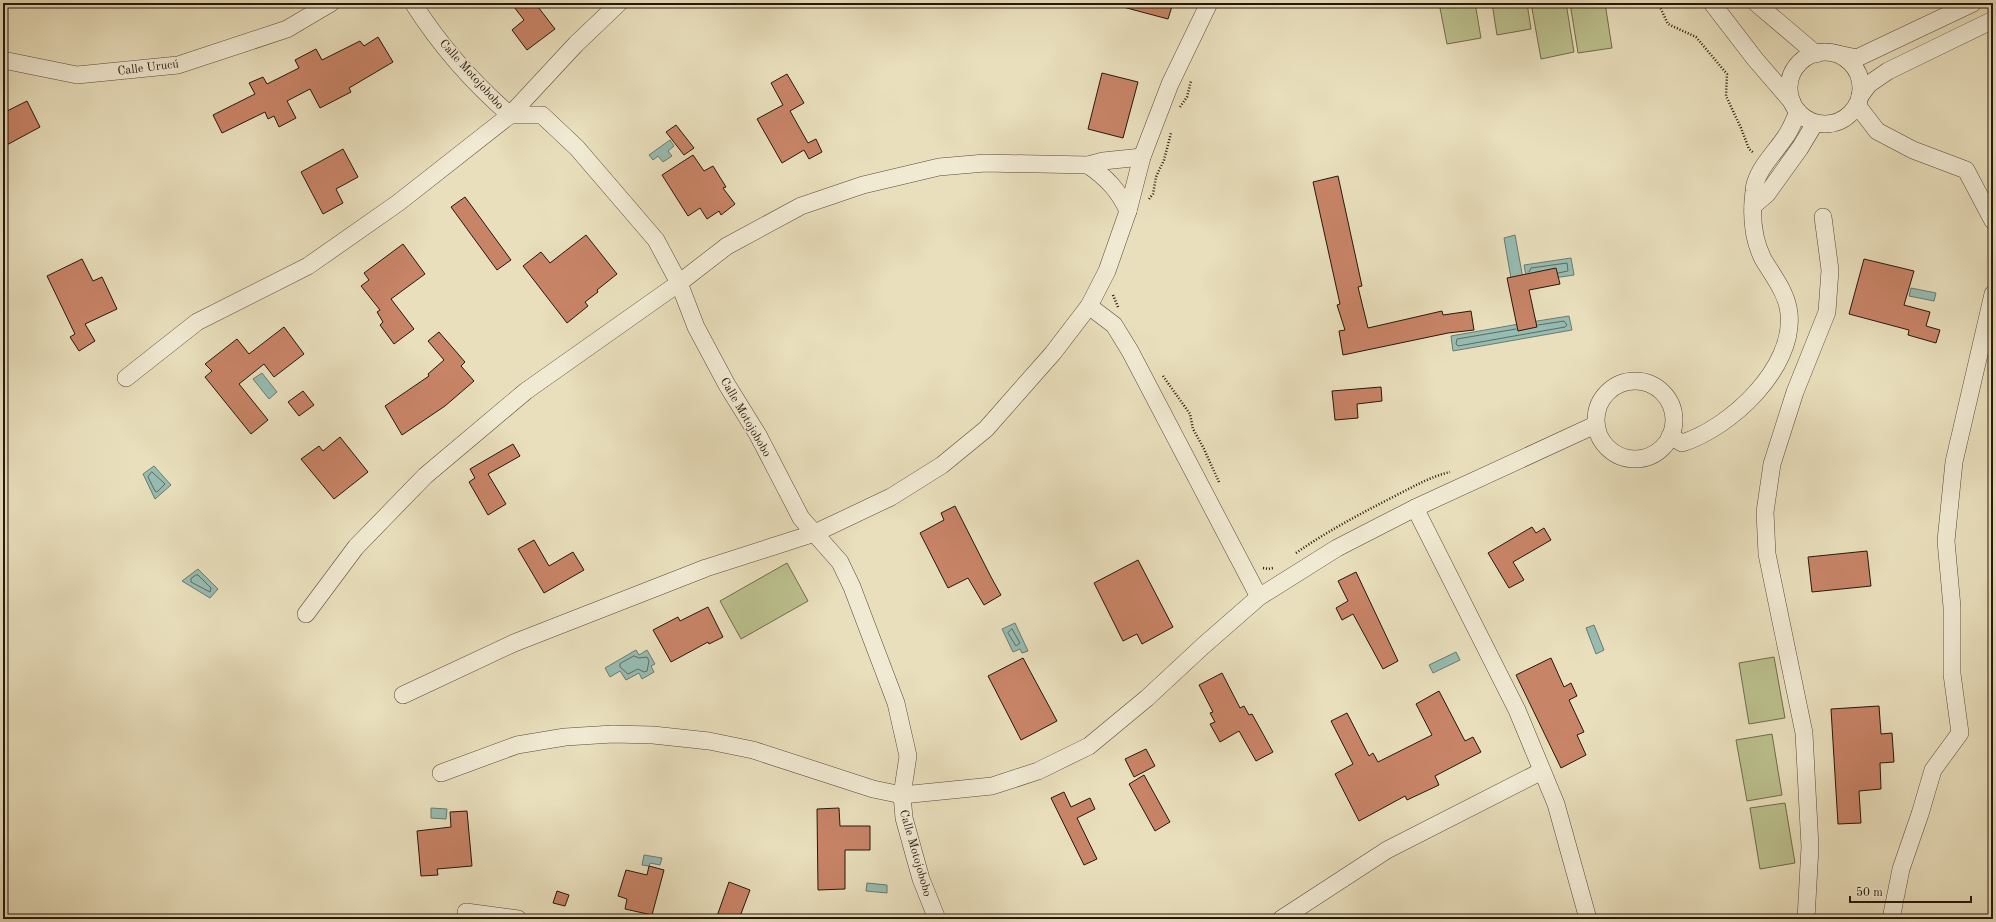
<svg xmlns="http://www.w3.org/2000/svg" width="1996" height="922" font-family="'Old Standard TT',serif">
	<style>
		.green { fill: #bbc08d; stroke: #706c4c }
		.water { fill: #97bcb2; stroke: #6a7a6f }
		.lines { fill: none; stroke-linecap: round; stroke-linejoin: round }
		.shore { stroke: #5e6a5e; stroke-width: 1 }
		.building { fill: #c88467; stroke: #26170a }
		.minor-casing { stroke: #574936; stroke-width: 18 }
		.path { stroke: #26170a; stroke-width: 2.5; stroke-dasharray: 1 2; stroke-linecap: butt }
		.minor { stroke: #f1ead3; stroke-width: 17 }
		.labels { text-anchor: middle; stroke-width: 3; stroke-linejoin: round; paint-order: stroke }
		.street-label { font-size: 12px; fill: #26170a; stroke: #f1ead3 }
	</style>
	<rect width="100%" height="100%" fill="#e9dfbc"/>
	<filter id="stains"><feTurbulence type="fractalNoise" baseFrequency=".005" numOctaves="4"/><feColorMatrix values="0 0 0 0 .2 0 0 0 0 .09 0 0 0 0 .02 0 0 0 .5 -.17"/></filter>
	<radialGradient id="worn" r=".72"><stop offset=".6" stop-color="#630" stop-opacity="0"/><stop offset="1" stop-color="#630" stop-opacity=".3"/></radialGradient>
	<g class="green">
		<polygon points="1439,3 1475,3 1481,38 1447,44"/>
		<polygon points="1492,3 1527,3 1531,29 1497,35"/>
		<polygon points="1531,3 1566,3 1574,52 1541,59"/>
		<polygon points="1570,3 1605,3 1612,48 1578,53"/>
		<polygon points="787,563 808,601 741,639 720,601"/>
		<polygon points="1774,657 1785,718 1749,724 1739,663"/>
		<polygon points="1772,734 1782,795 1747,801 1736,740"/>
		<polygon points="1785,803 1795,863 1760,869 1750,808"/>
	</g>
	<g class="water">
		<polygon points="670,140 674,146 668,151 672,156 663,162 658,156 653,160 649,155"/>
		<polygon points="1515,235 1531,322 1569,316 1572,330 1453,351 1451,336 1519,324 1504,238"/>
		<polygon points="1571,258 1574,275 1527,282 1524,265"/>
		<polygon points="1911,288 1936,293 1934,301 1909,296"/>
		<polygon points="262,373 277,392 269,399 253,379"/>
		<polygon points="154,466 171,485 155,499 143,474"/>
		<polygon points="198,569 218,589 210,598 182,581"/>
		<polygon points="1015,623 1028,651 1022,653 1020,649 1013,652 1002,629"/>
		<polygon points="1594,625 1604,650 1596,654 1586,628"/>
		<polygon points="636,650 639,655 647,650 655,664 651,666 654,672 642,679 639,673 626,680 620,671 610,677 605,668"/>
		<polygon points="1456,652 1460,660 1433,673 1429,665"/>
		<polygon points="431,808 447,809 446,819 431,818"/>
		<polygon points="644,855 662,858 660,865 650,863 649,866 642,865"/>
		<polygon points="867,883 887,885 887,893 866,891"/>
	</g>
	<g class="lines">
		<g class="shore">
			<polyline points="1529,272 1531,268 1567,263 1568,271 1558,273"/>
			<polyline points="1516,329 1457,339 1456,344 1458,346 1565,327 1567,325 1564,321 1538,325"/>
			<polygon points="152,472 165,484 157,492 155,491 148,477"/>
			<polygon points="196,575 198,575 211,588 210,592 191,582 191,579"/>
			<polygon points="1012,629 1020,643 1016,646 1008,633"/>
			<polygon points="634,656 639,658 647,657 649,661 647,671 644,672 638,669 628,674 620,667 620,664"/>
		</g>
	</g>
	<g class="building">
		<polygon points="511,3 535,3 555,29 527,50 512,30 524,20"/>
		<polygon points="1123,3 1173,3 1168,19 1123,7"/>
		<polygon points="378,37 393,62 349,88 351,92 320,108 310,89 287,101 296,118 279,127 274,116 268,119 265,112 222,133 213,115 255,94 249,83 263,77 267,84 299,68 295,60 316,49 322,60 360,41 364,46"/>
		<polygon points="1102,73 1138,82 1123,138 1088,129"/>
		<polygon points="787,74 804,103 790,111 808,143 816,139 822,152 809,159 804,150 782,163 757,119 783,105 771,83"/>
		<polygon points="27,101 40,127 3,147 3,113"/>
		<polygon points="676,125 694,148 684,155 666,132"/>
		<polygon points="343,149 358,177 336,189 343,203 323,214 301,172"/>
		<polygon points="693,155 704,171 713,166 726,187 723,188 735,204 721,215 719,211 707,219 700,208 688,216 662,175"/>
		<polygon points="1338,176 1362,286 1358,287 1368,328 1442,311 1443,315 1471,311 1474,330 1448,333 1343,355 1339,331 1345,330 1337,305 1340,304 1313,182"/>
		<polygon points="465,197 511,260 497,270 451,207"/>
		<polygon points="586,235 617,274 597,290 598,292 585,302 588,306 567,323 523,266 541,252 550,263"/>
		<polygon points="403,244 425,274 391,299 414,329 394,344 380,325 383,322 377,312 380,310 361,286 369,280 364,273"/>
		<polygon points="82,259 93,281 102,277 117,309 85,324 95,341 79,351 70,337 75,334 47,276"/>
		<polygon points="1864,259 1914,271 1904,305 1930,312 1926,326 1940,330 1936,343 1908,335 1909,330 1849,314"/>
		<polygon points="1556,268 1560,284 1529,290 1537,327 1518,331 1507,278"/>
		<polygon points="284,327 304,354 274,377 264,364 239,384 268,420 251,434 205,377 212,371 205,364 237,339 249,354"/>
		<polygon points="439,332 465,362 461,366 474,381 445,406 402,435 385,406 429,376 428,374 444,360 428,341"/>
		<polygon points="1381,387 1382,401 1357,404 1358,418 1335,420 1332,391"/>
		<polygon points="303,391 314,405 299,416 288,402"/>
		<polygon points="340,437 368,472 334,499 301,459 319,446 323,451"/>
		<polygon points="513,444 520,456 488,474 506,504 488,515 469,482 475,478 470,469"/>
		<polygon points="955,506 991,577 1001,595 984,605 968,578 948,588 920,533 944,520 941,513"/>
		<polygon points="1532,527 1536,533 1544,528 1551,540 1513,562 1524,580 1509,588 1488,553"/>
		<polygon points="534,540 549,566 573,552 584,570 544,593 518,549"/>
		<polygon points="1867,551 1871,586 1812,592 1808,557"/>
		<polygon points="1138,560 1173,627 1142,644 1137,634 1123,641 1094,583"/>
		<polygon points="1356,572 1398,661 1383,669 1353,614 1342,620 1336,608 1348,601 1338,581"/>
		<polygon points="708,607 723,637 709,644 708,642 671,662 653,630 678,617 680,621"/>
		<polygon points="1023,658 1057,721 1021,740 988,676"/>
		<polygon points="1551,658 1564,687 1571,683 1577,696 1569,700 1584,732 1577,735 1586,755 1561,768 1516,675"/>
		<polygon points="1222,673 1240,708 1244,706 1249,715 1252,714 1273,752 1256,761 1239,731 1220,742 1210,724 1215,722 1210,713 1213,712 1199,685"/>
		<polygon points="1439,691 1465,741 1473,737 1481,752 1435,776 1439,785 1407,800 1405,796 1359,821 1335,774 1353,764 1331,721 1347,713 1369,756 1373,753 1378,762 1432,735 1416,704"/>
		<polygon points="1879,706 1881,734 1892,733 1894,762 1880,763 1881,789 1859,791 1861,823 1838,824 1831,709"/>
		<polygon points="1146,749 1155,766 1134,777 1125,759"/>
		<polygon points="1144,775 1170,822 1155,831 1129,784"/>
		<polygon points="1064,792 1071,807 1090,798 1095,809 1077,818 1097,859 1084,865 1051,798"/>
		<polygon points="839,808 840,826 870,826 870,850 845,850 845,889 818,890 817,809"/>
		<polygon points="467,811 472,866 437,869 438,875 421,876 417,831 451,827 450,812"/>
		<polygon points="649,866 664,870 652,915 625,909 627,899 618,896 626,870 647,875"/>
		<polygon points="729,882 750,890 739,919 716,919"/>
		<polygon points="557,891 569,895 565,906 553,903"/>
	</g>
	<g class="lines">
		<g class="minor-casing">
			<g id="minor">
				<path d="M413 3C439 44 473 83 510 115H542L577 148 656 240 679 283 696 327 727 385 758 435 801 518 840 562 852 587 896 703 908 756 902 795 904 818 921 879 937 919"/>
				<polyline points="1712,3 1755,59 1792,102"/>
				<polyline points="1756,3 1816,54"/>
				<circle cx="1825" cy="88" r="36"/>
				<polyline points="1838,54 1857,58 1973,3"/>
				<polyline points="3,60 77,75 178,65 287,29 331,3"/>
				<polyline points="1860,96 1869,84 1888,71 1993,20"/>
				<polyline points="1857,105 1877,131 1913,150 1966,170 1993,221"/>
				<path d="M1088 165C1107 178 1119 191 1128 211"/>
				<polyline points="1753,206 1767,194 1800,148 1815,123"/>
				<polyline points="1089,306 1114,325 1130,351 1259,597"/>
				<polyline points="126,378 197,322 308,266 398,203 510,115 576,44 619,3"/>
				<circle cx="1635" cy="420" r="39"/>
				<path d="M1670 436 1682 443C1730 428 1795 368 1789 313 1787 293 1773 276 1763 259 1752 237 1751 214 1754 191 1755 171 1775 153 1786 136 1791 129 1794 120 1798 112"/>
				<polyline points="1415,508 1517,710 1556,804 1588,919"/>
				<polyline points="306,614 356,547 425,476 526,391 679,283 727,246 801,206 863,185 939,167 985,163 1088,165 1103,161 1142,157"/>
				<polyline points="403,695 514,643 706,568 815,533 891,497 942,465 986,429 1053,353 1089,306 1107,271 1128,211 1142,157 1170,84 1209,3"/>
				<polyline points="441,773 517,745 565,737 613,734 653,735 709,741 753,750 873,789 902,795 992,786 1038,771 1089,746 1147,698 1203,646 1259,597 1337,548 1415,508 1595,425"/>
				<polyline points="466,912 518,919"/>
				<polyline points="1281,919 1387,850 1542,771"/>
				<polyline points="1806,919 1810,847 1804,733 1767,554 1765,512 1772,464 1795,392 1827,312 1830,270 1823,217"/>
				<polyline points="1891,919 1901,869 1920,814 1933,770 1960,733 1952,674 1952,607 1946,541 1954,462 1993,294"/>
			</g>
		</g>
		<g class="path">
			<polyline points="1658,3 1668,24 1696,37 1727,74 1726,96 1741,128 1749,149 1754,153"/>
			<polyline points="1180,107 1187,97 1191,81"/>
			<polyline points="1149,199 1153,194 1156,177 1164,160 1171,133"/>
			<polyline points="1113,295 1118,307"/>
			<polyline points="1163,376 1190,414 1193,429 1203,447 1219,482"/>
			<path d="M1296 553C1326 532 1358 515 1391 498 1411 488 1429 477 1450 472"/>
			<polyline points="1263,568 1268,569 1273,568"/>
		</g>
		<use href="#minor" class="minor"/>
	</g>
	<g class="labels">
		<g class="street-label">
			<text transform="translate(148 67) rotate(-7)" y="4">Calle Urucú</text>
			<text transform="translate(472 74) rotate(48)" y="4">Calle Motojobobo</text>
			<text transform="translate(746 417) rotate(60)" y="4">Calle Motojobobo</text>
			<text transform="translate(916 853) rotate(74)" y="4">Calle Motojobobo</text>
		</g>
	</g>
	<rect width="1996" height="922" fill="none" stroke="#e9dfbc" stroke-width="16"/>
	<rect x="4" y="4" width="1988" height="914" fill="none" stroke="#26170a" stroke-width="2"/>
	<rect x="8" y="8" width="1980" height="906" fill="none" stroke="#26170a"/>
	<path d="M1850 896v6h121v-6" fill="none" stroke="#26170a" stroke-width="2"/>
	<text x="1856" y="896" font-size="12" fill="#26170a" stroke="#f1ead3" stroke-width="3" paint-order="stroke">50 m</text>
	<rect width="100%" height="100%" filter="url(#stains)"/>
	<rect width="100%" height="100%" fill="url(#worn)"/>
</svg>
